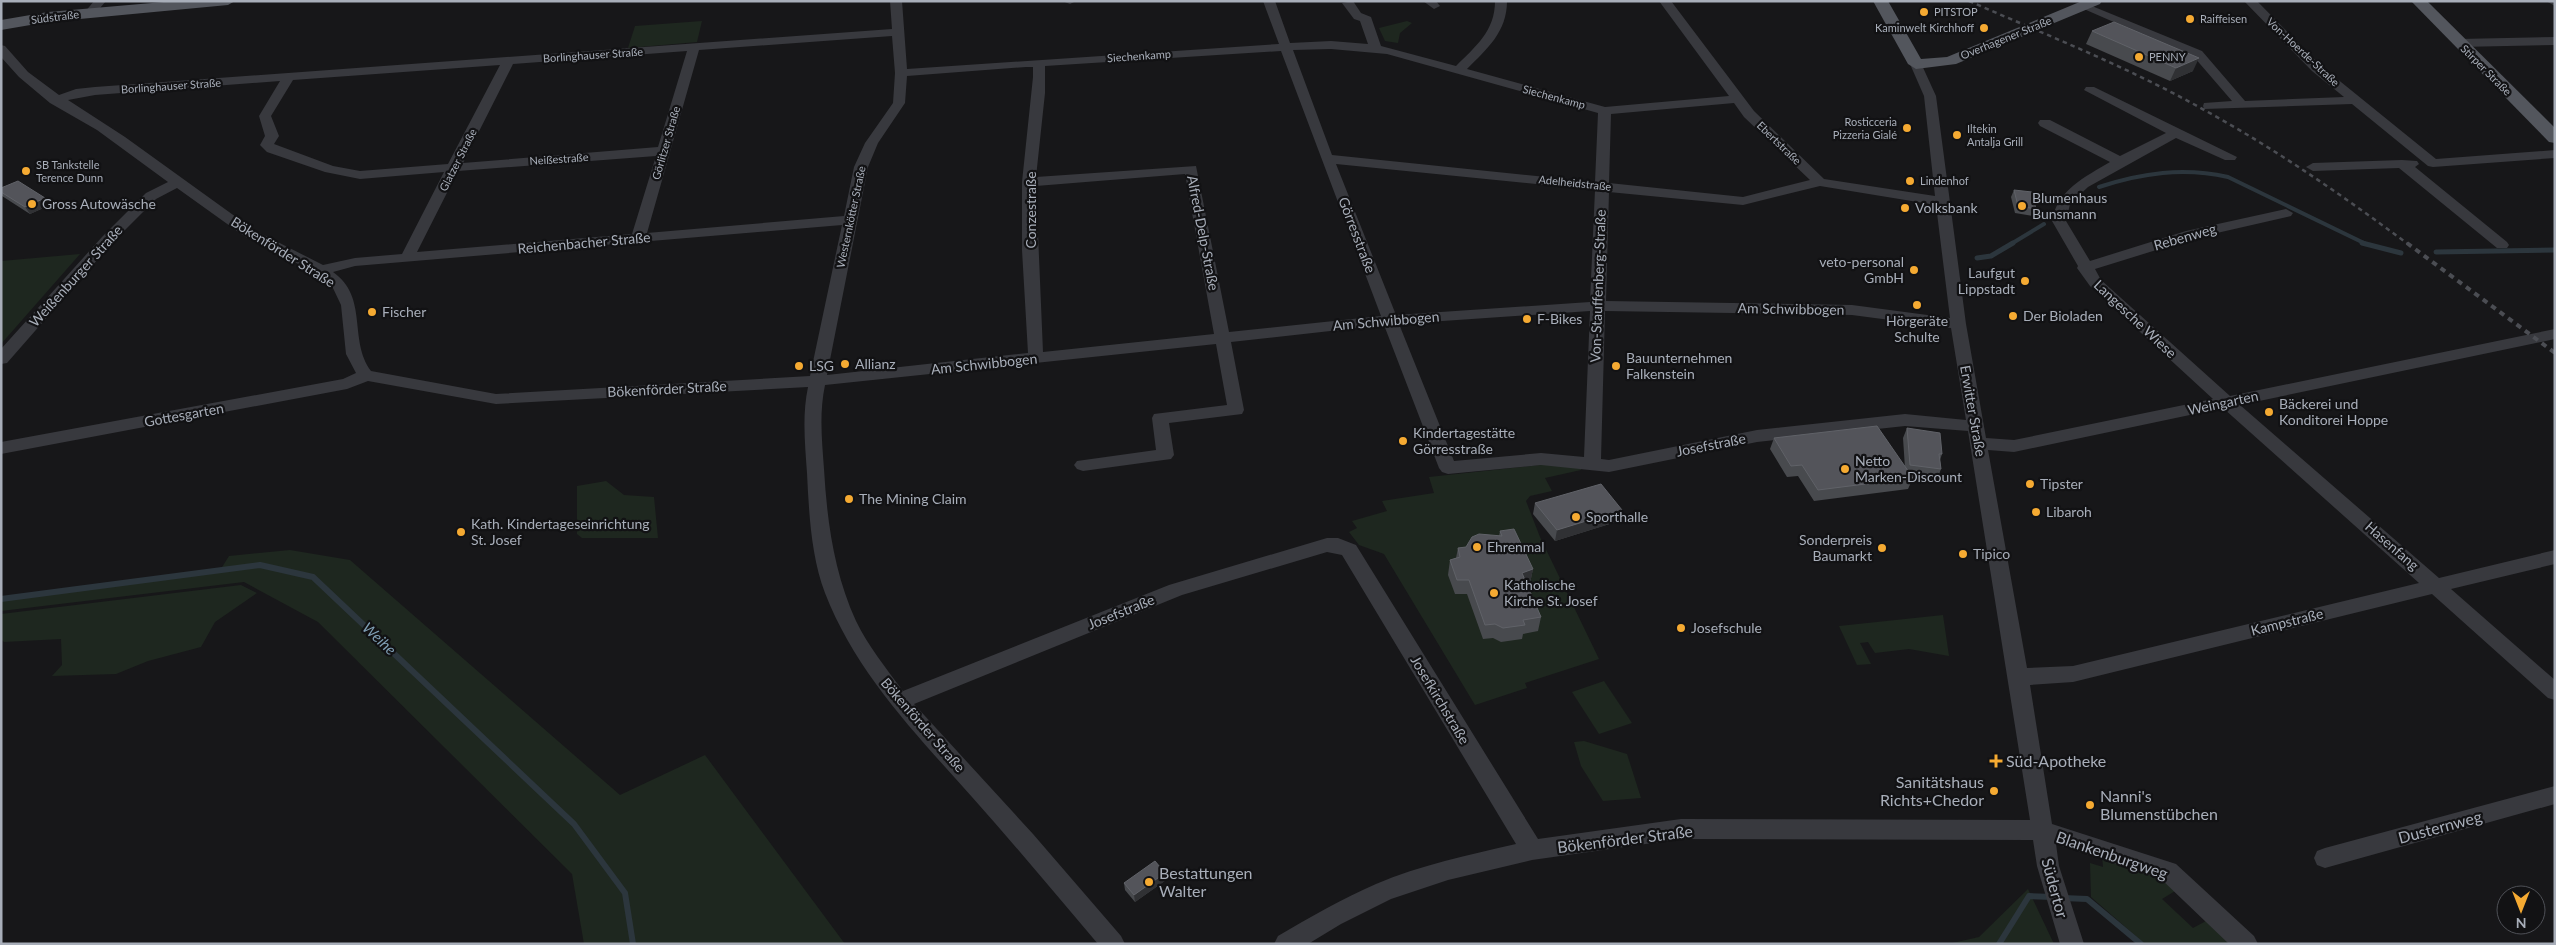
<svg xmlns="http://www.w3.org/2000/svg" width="2556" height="945" font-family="Lato,sans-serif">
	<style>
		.green { fill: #1e271f }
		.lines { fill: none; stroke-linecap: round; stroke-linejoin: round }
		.stream-far2 { stroke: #2c363d; stroke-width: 4 }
		.stream-far1 { stroke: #2c363d; stroke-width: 5 }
		.stream { stroke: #2c363d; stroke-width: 6 }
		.minor { fill: #38393e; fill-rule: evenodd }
		.major { fill: #53565d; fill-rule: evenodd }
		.rail-far1 { stroke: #4b4d53; stroke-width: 2.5; stroke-dasharray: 4.5 4; stroke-linecap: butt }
		.rail { stroke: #4b4d53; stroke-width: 4; stroke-dasharray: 5.5 5; stroke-linecap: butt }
		.wall { fill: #484a4e }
		.shaded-wall { fill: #303134 }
		.building { fill: #53545a; stroke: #606268 }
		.poi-dot { fill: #f5aa32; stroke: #121214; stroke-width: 2 }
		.labels { text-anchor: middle; stroke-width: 4.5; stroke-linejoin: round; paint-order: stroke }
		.far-poi-label { font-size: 11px; fill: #a8aeb9; stroke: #121214; text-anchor: start }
		.far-street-label { font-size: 11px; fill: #a8aeb9; stroke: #121214 }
		.poi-label { font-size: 14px; fill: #a8aeb9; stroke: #121214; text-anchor: start }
		.street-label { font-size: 14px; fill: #a8aeb9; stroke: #121214 }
		.water-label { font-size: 15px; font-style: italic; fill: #7f9eb4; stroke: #121214 }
		.near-poi-label { font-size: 16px; fill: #a8aeb9; stroke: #121214; text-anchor: start }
		.near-street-label { font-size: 16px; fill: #a8aeb9; stroke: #121214 }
	</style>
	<rect width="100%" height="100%" fill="#171719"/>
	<g class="green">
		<polygon points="702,21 697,42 628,48 635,26"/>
		<polygon points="1407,21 1412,23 1400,33 1398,43 1385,41 1379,28"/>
		<polygon points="80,254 1,344 1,261"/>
		<polygon points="1550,464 1581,467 1581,470 1545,478 1552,491 1530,496 1526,501 1540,537 1599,659 1525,683 1527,688 1475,705 1384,554 1359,545 1349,532 1357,528 1352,521 1387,511 1382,501 1434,493 1429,477"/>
		<polygon points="606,481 624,495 654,497 658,538 582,538 577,534 577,486"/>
		<polygon points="290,550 350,560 620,795 705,755 845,944 584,944 572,874 318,622 244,582 1,611 1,600 219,572 229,556"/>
		<polygon points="241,585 257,593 215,622 201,647 148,661 116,674 52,676 62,665 61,639 4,642 1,639 1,614"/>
		<polygon points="1943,615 1949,656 1909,649 1875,653 1868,642 1860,643 1871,664 1857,665 1839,626"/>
		<polygon points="1604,681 1632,723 1599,734 1572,692"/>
		<polygon points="1584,741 1627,754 1641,798 1603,801 1581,766 1574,742"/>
		<polygon points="2102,856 2160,877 2175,891 2162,899 2193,928 2206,921 2231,944 2145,944 2091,897 2090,863 2103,867"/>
		<polygon points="2028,889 2054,944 1948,944 1979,937"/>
	</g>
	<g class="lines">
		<g class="stream-far2">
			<path d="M2099 187C2142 173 2183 167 2228 177L2366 244"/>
			<polyline points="2011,244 2044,224"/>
		</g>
		<g class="stream-far1">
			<polyline points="2362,243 2401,253"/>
			<polyline points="2436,252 2555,250"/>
			<polyline points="1977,258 1991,256 2013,243"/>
		</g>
		<g class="stream">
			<polyline points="1,599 260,565 313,577 574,824 625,893 633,944"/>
			<polyline points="2063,898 2087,899 2141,944"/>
			<polyline points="1999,944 2029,896 2052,897"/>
		</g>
		<g class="minor">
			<polygon points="94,1 106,1 95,14 87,14 85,12"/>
			<path d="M890 1H902L907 69 1279 44 1263 1H1275L1290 43 1331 41 1368 44 1360 21 1354 19 1342 3 1353 1 1361 13 1371 17 1381 46 1456 66C1476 46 1495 31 1495 1H1507C1507 32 1487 49 1467 69L1605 107 1729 96 1659 1H1671L1754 111 1824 179 1935 196 1924 96 1910 64 1912 61H1920L1936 96 1966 324 1986 438 2014 440 2213 399 2090 286 2077 268 2078 266 2052 221C2057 190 2085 177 2110 162L2040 126 2038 123 2040 120H2050L2120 156 2166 133 2084 90 2086 87H2094L2237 157 2235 160H2225L2176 138 2088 187 2070 204 2066 221 2090 261 2186 231 2286 209 2293 213 2291 216 2195 238 2095 269 2101 280 2230 396 2555 329V339L2240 405 2439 578 2555 550V564L2451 589 2555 680V700L2548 698 2432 594 2073 682 2030 685 2052 824 2176 864 2254 936 2258 944H2229L2161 879 2056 844 2059 866 2084 944H2060L2037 866 2033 840 1681 839 1532 860 1448 880 1391 899 1341 924 1308 944H1274L1278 936C1310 917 1342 899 1376 884 1420 865 1469 855 1516 844L1342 555 1327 552 1182 595 914 704 1033 834 1121 936 1125 944H1098C1056 895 1015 845 972 797 916 734 856 673 825 593 811 556 809 513 807 473 805 444 802 416 808 387L496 404 368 381 347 389 1 454V442L343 379 356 373 346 354 341 305 332 286 312 271 244 236 177 188 156 199 112 243 7 363 1 364V349L102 237 146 193 168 182 97 130 50 103 19 77 1 57V45L5 46 28 72 59 95 76 89 95 87 892 29ZM892 36 895 73 893 103 865 143 854 167 844 216 647 233 699 50ZM1331 49 1387 54 1598 113 1595 182 1332 155 1293 50ZM687 51 658 147 463 163 513 64ZM1281 51 1381 316 1229 332 1196 166 1036 177 1045 93V66ZM500 65 448 164 360 171 333 166 274 144 279 136 271 116 293 80ZM1026 67H1033V77L1022 182V250L1028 353 827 375 868 167 878 143 905 103 907 76ZM280 81 259 116 265 136 260 145 267 152 325 172 360 179 444 172 402 254 355 258 323 265 254 230 125 137 68 100 95 95ZM1734 103 1744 117 1810 180 1743 197 1609 183 1611 114ZM656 156 632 234 417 252 458 171ZM1336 164 1595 190 1590 302 1396 315ZM1185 174 1214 334 1043 352 1036 186ZM1820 186 1936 205 1950 318 1852 305 1606 301 1609 192 1743 205ZM842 225 810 376 496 394 371 371C348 340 369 297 333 272L355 266ZM1590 311 1584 457 1541 453 1454 461 1399 324ZM1605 311 1852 315 1951 328 1966 420 1905 414 1757 430 1609 460 1601 459ZM1384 325 1439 468 1442 472 1448 474 1541 465 1609 472 1757 442 1905 426 1968 431 2030 820 1681 819 1538 839 1356 545 1338 538H1327L1169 585 903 691C886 668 868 646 856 621 834 573 827 521 824 469 822 441 819 414 825 385L1216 344 1227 405 1154 414 1152 418 1156 450 1077 461 1074 465 1077 469 1083 471 1171 459 1174 455 1169 423 1242 414 1244 410 1231 342ZM2223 408 2419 583 2073 666 2027 668 1988 450 2014 452Z"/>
			<polygon points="1062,1 1076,1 1070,4"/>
			<polygon points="1423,1 1436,1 1440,6 1434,9"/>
			<polygon points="2244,1 2257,1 2320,65 2436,159 2555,150 2555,158 2433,167 2428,166 2352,104 2204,109 2203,106 2204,103 2232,101 2194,57 2077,6 2083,3 2087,4 2202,51 2245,101 2344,97 2312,71"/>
			<polygon points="2546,1 2555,1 2555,6"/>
			<polygon points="2555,37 2555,45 2459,47 2453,43 2459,39"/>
			<polygon points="2402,160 2417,161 2419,164 2415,167 2507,242 2509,245 2507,248 2497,248 2399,168 2313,171 2306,167 2313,163"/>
			<polygon points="2555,786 2555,804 2325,868 2317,865 2314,858 2317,851 2325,848"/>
		</g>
		<g class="major">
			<polygon points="175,1 235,1 228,5 48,22 1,30 1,20 48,12"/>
			<polygon points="1873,1 1888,1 1921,59 1947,57 2082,1 2102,1 2100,4 1956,64 1916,69 1908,64"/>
			<polygon points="2411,1 2427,1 2555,128 2555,143 2549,142"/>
		</g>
		<path class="rail-far1" d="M1969 1C2049 36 2130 68 2206 111 2277 150 2343 196 2408 244"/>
		<polyline class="rail" points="2407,243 2555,353"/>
	</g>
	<g class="wall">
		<polygon points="2092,31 2193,71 2170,81 2086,44"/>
		<polygon points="1,188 50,205 30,214 2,196 1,194"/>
		<polygon points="2014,190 2036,209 2033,216 2015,213 2011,197"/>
		<polygon points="1907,428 1942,454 1940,460 1941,469 1937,480 1911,476 1913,478 1908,489 1814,501 1798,476 1787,477 1770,449 1774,438 1905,468 1903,438"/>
		<polygon points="1535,503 1622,510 1619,521 1555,541 1533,514"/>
		<polygon points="1500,531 1533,569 1530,583 1527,584 1541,617 1538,631 1523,634 1522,639 1501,642 1493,638 1483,639 1467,594 1455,594 1448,575 1450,560 1456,558 1458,548 1466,547 1499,536"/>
		<polygon points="1165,873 1166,880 1135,902 1125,890 1124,883"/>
	</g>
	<g class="shaded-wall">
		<polygon points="2199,58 2193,71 2170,81 2176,68"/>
		<polygon points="45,198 50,205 30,214 25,207"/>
		<polygon points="1622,510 1619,521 1555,541 1557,530"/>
		<polygon points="1533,569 1530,583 1520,587 1522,573"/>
		<polygon points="1165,873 1166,880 1135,902 1134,895"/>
	</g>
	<g class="building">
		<polygon points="2114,22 2199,58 2176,68 2092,31"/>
		<polygon points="18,181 45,198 25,207 1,192 1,188"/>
		<polygon points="2014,190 2032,192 2036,209 2018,206"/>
		<polygon points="1877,426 1913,478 1818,490 1802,465 1791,466 1774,438"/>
		<polygon points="1907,428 1940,433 1942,454 1939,454 1941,469 1910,465"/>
		<polygon points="1601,484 1622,510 1557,530 1535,503"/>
		<polygon points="1514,529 1533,569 1522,573 1541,617 1523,620 1525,625 1503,628 1495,624 1485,625 1469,580 1457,580 1450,560 1460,557 1458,548 1466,547 1472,537 1479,534 1502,536 1500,531"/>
		<polygon points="1155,861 1165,873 1134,895 1124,883"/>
	</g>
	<g class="poi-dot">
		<circle cx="1924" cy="12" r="5"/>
		<circle cx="2190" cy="19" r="5"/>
		<circle cx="1984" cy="28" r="5"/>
		<circle cx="2139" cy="57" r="5"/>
		<circle cx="1907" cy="128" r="5"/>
		<circle cx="1957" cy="135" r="5"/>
		<circle cx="26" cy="171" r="5"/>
		<circle cx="1910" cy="181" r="5"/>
		<circle cx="32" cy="204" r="5"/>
		<circle cx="2022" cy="206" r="5"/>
		<circle cx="1905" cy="208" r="5"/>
		<circle cx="1914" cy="270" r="5"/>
		<circle cx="2025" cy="281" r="5"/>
		<circle cx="1917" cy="305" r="5"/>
		<circle cx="372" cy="312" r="5"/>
		<circle cx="2013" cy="316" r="5"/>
		<circle cx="1527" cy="319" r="5"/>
		<circle cx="845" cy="364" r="5"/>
		<circle cx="799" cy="366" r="5"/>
		<circle cx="1616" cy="366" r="5"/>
		<circle cx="2269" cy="412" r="5"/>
		<circle cx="1403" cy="441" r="5"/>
		<circle cx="1845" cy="469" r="5"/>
		<circle cx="2030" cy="484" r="5"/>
		<circle cx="849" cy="499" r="5"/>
		<circle cx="2036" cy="512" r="5"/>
		<circle cx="1576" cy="517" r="5"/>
		<circle cx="461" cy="532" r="5"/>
		<circle cx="1477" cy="547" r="5"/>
		<circle cx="1882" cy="548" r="5"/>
		<circle cx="1963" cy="554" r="5"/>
		<circle cx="1494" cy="593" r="5"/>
		<circle cx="1681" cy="628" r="5"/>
		<path d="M1993.5 753.5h5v5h5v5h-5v5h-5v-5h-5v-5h5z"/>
		<circle cx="1994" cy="791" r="5"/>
		<circle cx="2090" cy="805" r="5"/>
		<circle cx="1149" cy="882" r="5"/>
	</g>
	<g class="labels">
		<g class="far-poi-label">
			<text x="1934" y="16">PITSTOP</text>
			<text x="2200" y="23">Raiffeisen</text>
			<text x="1974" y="32" text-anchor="end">Kaminwelt Kirchhoff</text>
			<text x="2149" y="61">PENNY</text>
			<text x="1897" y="126" text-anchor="end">Rosticceria<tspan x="1897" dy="13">Pizzeria Gialé</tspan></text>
			<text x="1967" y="133">Iltekin<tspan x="1967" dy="13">Antalja Grill</tspan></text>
			<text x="36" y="169">SB Tankstelle<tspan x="36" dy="13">Terence Dunn</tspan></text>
			<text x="1920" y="185">Lindenhof</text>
		</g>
		<g class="far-street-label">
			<text transform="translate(55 17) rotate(-7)" y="4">Südstraße</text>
			<text transform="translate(2006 38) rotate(-22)" y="4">Overhagener Straße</text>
			<text transform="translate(2303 52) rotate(43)" y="4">Von-Hoerde-Straße</text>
			<text transform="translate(593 55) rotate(-4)" y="4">Borlinghauser Straße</text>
			<text transform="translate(1139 56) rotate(-4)" y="4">Siechenkamp</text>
			<text transform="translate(2486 70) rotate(45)" y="4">Stirper Straße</text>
			<text transform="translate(171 86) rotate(-4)" y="4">Borlinghauser Straße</text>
			<text transform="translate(1554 97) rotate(15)" y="4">Siechenkamp</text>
			<text transform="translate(666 143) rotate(-74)" y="4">Görlitzer Straße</text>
			<text transform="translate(1779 143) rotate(44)" y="4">Ebertstraße</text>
			<text transform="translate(559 159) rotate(-4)" y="4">Neißestraße</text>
			<text transform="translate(458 160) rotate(-63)" y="4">Glatzer Straße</text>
			<text transform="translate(1575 183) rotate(6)" y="4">Adelheidstraße</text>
			<text transform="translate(851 217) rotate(-78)" y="4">Westernkötter Straße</text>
		</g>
		<g class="poi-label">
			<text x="2032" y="203">Blumenhaus<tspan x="2032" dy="16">Bunsmann</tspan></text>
			<text x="42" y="209">Gross Autowäsche</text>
			<text x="1915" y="213">Volksbank</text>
			<text x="1904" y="267" text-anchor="end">veto-personal<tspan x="1904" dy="16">GmbH</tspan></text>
			<text x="2015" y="278" text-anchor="end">Laufgut<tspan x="2015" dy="16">Lippstadt</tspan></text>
			<text x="382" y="317">Fischer</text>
			<text x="2023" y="321">Der Bioladen</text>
			<text x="1537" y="324">F-Bikes</text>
			<text x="1917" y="326" text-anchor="middle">Hörgeräte<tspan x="1917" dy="16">Schulte</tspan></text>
			<text x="1626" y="363">Bauunternehmen<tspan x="1626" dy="16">Falkenstein</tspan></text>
			<text x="855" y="369">Allianz</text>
			<text x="809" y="371">LSG</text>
			<text x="2279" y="409">Bäckerei und<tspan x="2279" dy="16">Konditorei Hoppe</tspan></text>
			<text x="1413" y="438">Kindertagestätte<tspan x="1413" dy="16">Görresstraße</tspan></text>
			<text x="1855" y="466">Netto<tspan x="1855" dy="16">Marken-Discount</tspan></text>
			<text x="2040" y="489">Tipster</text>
			<text x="859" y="504">The Mining Claim</text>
			<text x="2046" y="517">Libaroh</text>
			<text x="1586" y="522">Sporthalle</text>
			<text x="471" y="529">Kath. Kindertageseinrichtung<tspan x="471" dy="16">St. Josef</tspan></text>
			<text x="1872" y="545" text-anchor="end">Sonderpreis<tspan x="1872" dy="16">Baumarkt</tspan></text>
			<text x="1487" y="552">Ehrenmal</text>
			<text x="1973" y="559">Tipico</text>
			<text x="1504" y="590">Katholische<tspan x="1504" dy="16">Kirche St. Josef</tspan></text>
			<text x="1691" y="633">Josefschule</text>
		</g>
		<g class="street-label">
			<text transform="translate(1031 210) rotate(-90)" y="5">Conzestraße</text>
			<text transform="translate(1203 233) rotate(79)" y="5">Alfred-Delp-Straße</text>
			<text transform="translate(1357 235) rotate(69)" y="5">Görresstraße</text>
			<text transform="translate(2185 237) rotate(-16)" y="5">Rebenweg</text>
			<text transform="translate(584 243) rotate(-5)" y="5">Reichenbacher Straße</text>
			<text transform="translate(283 252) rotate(32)" y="5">Bökenförder Straße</text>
			<text transform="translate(76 276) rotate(-48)" y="5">Weißenburger Straße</text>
			<text transform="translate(1598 286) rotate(-88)" y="5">Von-Stauffenberg-Straße</text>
			<text transform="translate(1791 309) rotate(1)" y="5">Am Schwibbogen</text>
			<text transform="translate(2135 319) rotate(43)" y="5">Langesche Wiese</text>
			<text transform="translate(1386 321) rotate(-5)" y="5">Am Schwibbogen</text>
			<text transform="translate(984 364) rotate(-6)" y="5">Am Schwibbogen</text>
			<text transform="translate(667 389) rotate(-3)" y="5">Bökenförder Straße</text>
			<text transform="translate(2223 403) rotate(-12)" y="5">Weingarten</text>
			<text transform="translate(1973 411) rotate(80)" y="5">Erwitter Straße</text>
			<text transform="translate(184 415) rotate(-10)" y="5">Gottesgarten</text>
			<text transform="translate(1711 445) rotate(-11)" y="5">Josefstraße</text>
			<text transform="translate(2392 546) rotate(41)" y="5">Hasenfang</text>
			<text transform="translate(1121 612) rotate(-22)" y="5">Josefstraße</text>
			<text transform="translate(2287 622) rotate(-14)" y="5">Kampstraße</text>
			<text transform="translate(1440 700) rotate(59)" y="5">Josefkirchstraße</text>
			<text transform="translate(923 725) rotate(49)" y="5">Bökenförder Straße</text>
		</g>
		<g class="water-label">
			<text transform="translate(379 639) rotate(43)" y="5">Weihe</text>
		</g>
		<g class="near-poi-label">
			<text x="2006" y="767">Süd-Apotheke</text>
			<text x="1984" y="788" text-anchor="end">Sanitätshaus<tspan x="1984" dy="18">Richts+Chedor</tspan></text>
			<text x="2100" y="802">Nanni's<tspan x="2100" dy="18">Blumenstübchen</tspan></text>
			<text x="1159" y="879">Bestattungen<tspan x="1159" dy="18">Walter</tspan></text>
		</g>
		<g class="near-street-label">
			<text transform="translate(2440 827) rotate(-15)" y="6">Dusternweg</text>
			<text transform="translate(1625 839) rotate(-7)" y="6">Bökenförder Straße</text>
			<text transform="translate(2112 855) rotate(19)" y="6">Blankenburgweg</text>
			<text transform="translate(2055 888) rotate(75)" y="6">Südertor</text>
		</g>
	</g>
	<rect width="2556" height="945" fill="none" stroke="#a8aeb9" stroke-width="5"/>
	<g transform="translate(2521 910) rotate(180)"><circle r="24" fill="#121214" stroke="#4e5056"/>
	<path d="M0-4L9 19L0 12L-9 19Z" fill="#f5aa32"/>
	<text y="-8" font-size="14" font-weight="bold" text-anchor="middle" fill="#a8aeb9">N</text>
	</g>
</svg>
